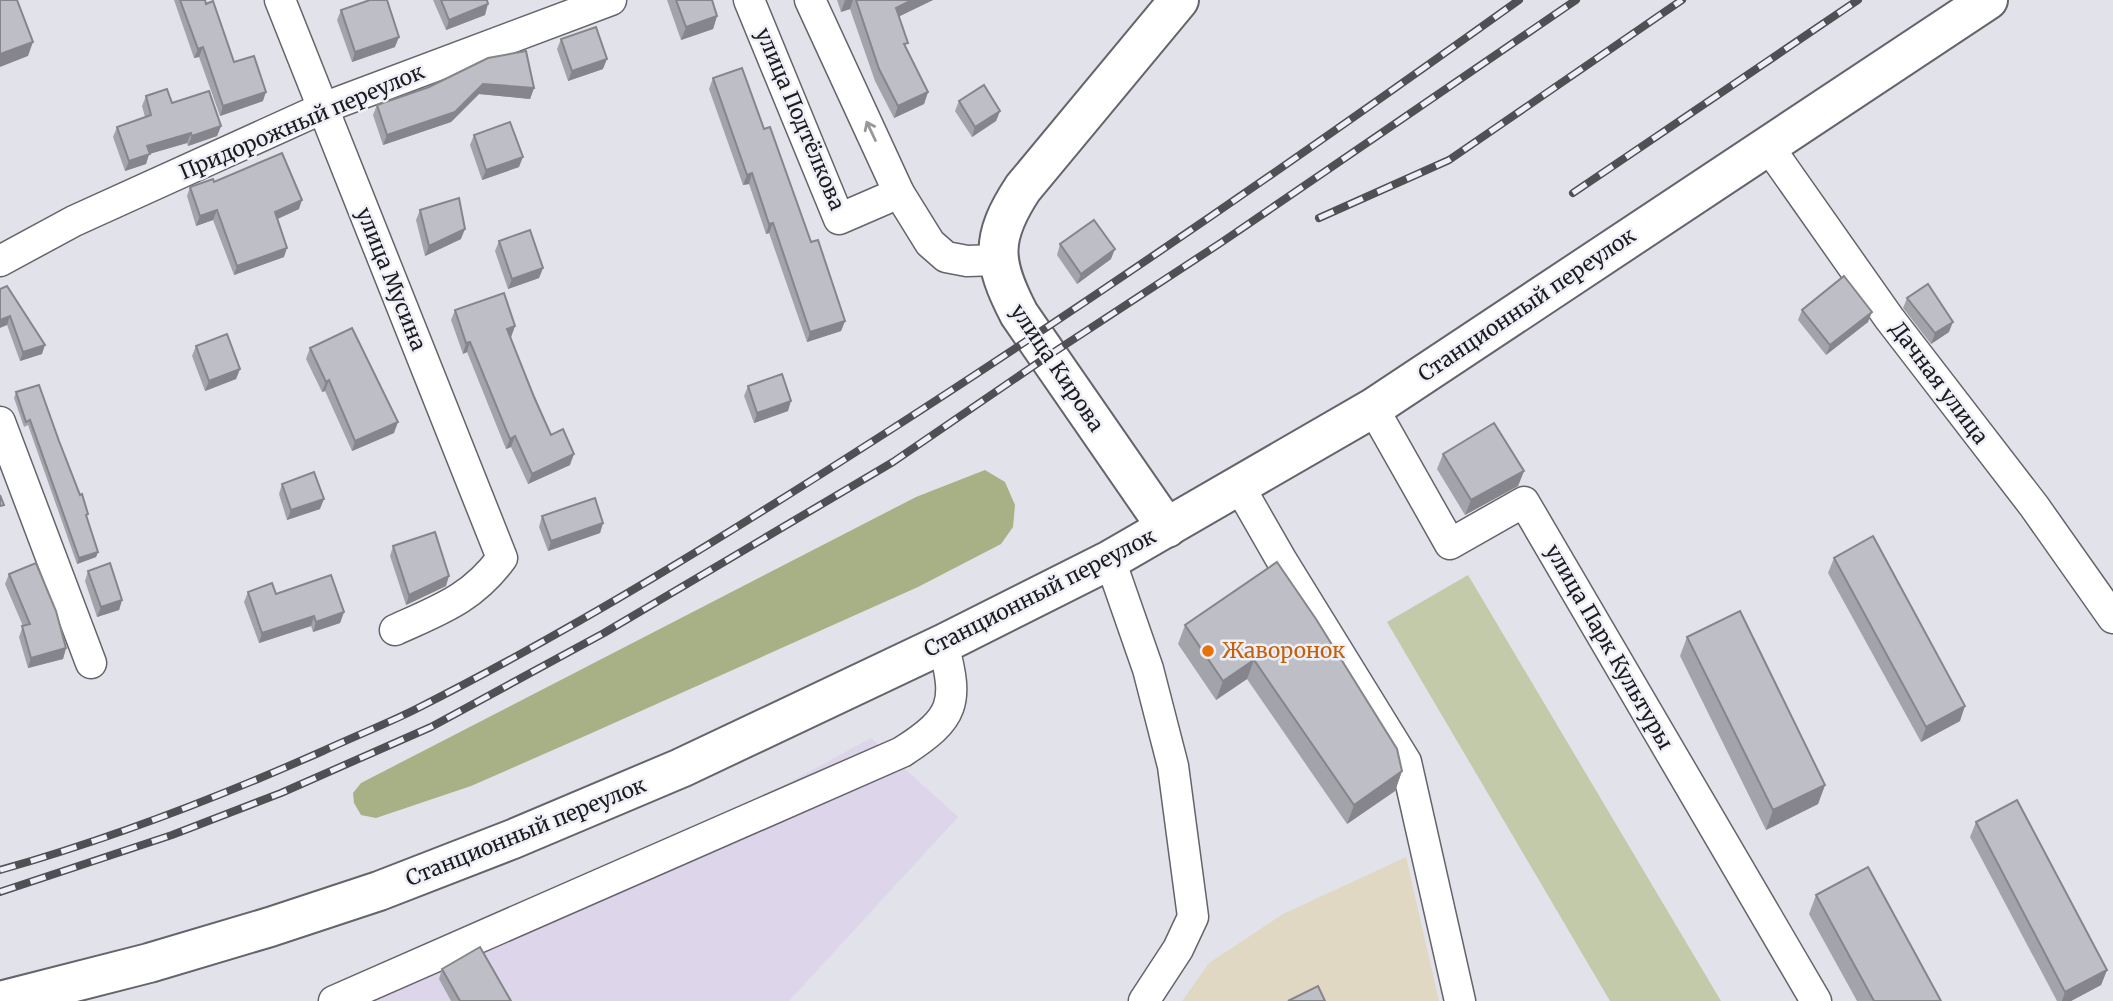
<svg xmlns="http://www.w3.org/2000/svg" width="2113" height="1001" font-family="Merriweather,serif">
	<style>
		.industrial { fill: #ddd5ea }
		.education { fill: #e1d8c3 }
		.green { fill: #c2caa9 }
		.forest { fill: #a7b185 }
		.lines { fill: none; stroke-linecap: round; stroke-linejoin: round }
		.minor-casing { stroke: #65646c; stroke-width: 33 }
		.tertiary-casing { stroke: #65646c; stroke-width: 42 }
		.secondary-casing { stroke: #65646c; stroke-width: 42 }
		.minor { stroke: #fff; stroke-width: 30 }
		.tertiary { stroke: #fff; stroke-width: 38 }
		.secondary { stroke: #fff; stroke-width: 38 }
		.rail-casing { stroke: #4f4f54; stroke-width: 8 }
		.rail { stroke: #efeff8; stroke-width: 5; stroke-dasharray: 16; stroke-linecap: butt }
		.wall { fill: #a3a3aa }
		.shaded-wall { fill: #85858b }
		.building { fill: #bebec6; stroke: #85858b; stroke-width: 2 }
		.oneway { stroke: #98989a }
		.food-dot { fill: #e8710a; stroke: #efeff8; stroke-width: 2.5 }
		.labels { text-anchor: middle; stroke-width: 5; stroke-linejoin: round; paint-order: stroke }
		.street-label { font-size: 21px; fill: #1b1b1e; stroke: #efeff8 }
		.food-label { font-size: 21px; fill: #c56008; stroke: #efeff8; text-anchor: start }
	</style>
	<rect width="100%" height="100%" fill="#e2e2eb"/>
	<polygon class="industrial" points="871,738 958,817 789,1001 372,1001 528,931 666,850"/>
	<polygon class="education" points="1406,857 1439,1001 1182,1001 1209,963 1283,914"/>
	<polygon class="green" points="1468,575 1721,1001 1610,1001 1387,622"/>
	<polygon class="forest" points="985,470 1005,482 1015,505 1013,527 1001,544 918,587 585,736 471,786 376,818 361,815 354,803 353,793 361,783 916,497"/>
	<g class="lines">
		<g class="minor-casing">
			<g id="minor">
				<path d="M280 0 502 558C472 599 439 610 395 630"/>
				<polyline points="749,0 839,219 899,193"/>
				<polyline points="810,0 899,193 930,243 946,257 967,261 998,260"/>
				<polyline points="1768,146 1889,318 2034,506 2113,618"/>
				<polyline points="0,261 74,221 323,108 611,0"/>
				<polyline points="1373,408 1450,544 1524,502 1816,1001"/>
				<polyline points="0,422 91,663"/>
				<polyline points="1239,486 1282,561 1406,762 1460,1001"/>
				<polyline points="1110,560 1148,669 1173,766 1193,917 1178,949 1144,1001"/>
				<path d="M334 1001 902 752C955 718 959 703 943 644"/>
			</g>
		</g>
		<g class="tertiary-casing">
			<path id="tertiary" d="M1167 528 1019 314C992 262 990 238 1023 188L1179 0"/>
		</g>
		<g class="secondary-casing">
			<polyline id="secondary" points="0,1001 149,963 270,927 379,891 513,839 681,768 943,644 1110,560 1373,408 1988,0"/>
		</g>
		<use href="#minor" class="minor"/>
		<use href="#tertiary" class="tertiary"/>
		<use href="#secondary" class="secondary"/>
		<g class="rail-casing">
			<g id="rail">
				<polyline points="1573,193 1858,0"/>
				<polyline points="1319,218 1449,160 1682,0"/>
				<path d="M0 870C110 839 219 797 323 751 355 736 389 723 420 707 580 626 733 531 884 434 1100 295 1311 149 1519 0"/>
				<polyline points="0,892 172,835 281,793 431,727 604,633 893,462 1048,356 1222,242 1576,0"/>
			</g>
		</g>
		<use href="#rail" class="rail"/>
	</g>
	<g class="wall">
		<polygon points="174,0 205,0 234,62 263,101 220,116 199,57 194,58"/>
		<polygon points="433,0 487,0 485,15 446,30"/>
		<polygon points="667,0 712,0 717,16 713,29 681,40"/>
		<polygon points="837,0 933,0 899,16 906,49 928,92 924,104 894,118 875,81 850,9 841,12"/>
		<polygon points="341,10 395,47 352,62 337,20"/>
		<polygon points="561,39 603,69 568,81 557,49"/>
		<polygon points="713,78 764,129 811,242 845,321 841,331 807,342 769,233 766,234 749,184 743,185 709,89"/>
		<polygon points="534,88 530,99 479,94 451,122 383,145 373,115 377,105"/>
		<polygon points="146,96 172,103 221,126 217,136 188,146 187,143 149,154 146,164 125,171 113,137 117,127 145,117 142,106"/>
		<polygon points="959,101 1000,111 996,121 972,137 955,111"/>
		<polygon points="474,135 519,167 482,180 470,145"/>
		<polygon points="214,182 299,209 277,219 284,257 234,275 213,220 196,226 187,196 190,187"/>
		<polygon points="420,210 461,239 425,256 416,220"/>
		<polygon points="499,241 543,268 539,278 508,289 495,251"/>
		<polygon points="1060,244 1111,259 1077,284 1057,255"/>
		<polygon points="0,289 42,354 20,361 7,325"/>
		<polygon points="1907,298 1949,332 1931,344 1903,308"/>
		<polygon points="455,310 515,326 511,337 510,337 551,435 570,465 528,484 511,447 506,449 467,352 463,354 451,320"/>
		<polygon points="1802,310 1868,322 1826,355 1798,320"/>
		<polygon points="196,346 240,369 236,379 205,391 192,356"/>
		<polygon points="310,348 394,433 352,451 325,391 322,392 306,359"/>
		<polygon points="748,386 788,411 754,423 744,396"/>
		<polygon points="16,392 87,518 98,552 96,557 77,564 28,425 24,427 14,398"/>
		<polygon points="1443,454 1524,471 1518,486 1465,515 1437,469"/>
		<polygon points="282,484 320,509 287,520 279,494"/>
		<polygon points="542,516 603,523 600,533 548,551 539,527"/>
		<polygon points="393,546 446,586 406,605 390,556"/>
		<polygon points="1834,558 1960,721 1921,742 1828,573"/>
		<polygon points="1277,562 1402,771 1395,791 1347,824 1247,679 1216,700 1178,644 1185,625"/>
		<polygon points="88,571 122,600 119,610 97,617 85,581"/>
		<polygon points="9,574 66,648 63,659 28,668 19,637 23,626 5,584"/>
		<polygon points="248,592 276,594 344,612 340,623 313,632 311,626 259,643 244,602"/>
		<polygon points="1687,637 1825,785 1818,804 1766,830 1680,656"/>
		<polygon points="1976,822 2107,970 2101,985 2071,1001 2057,1001 1970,837"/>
		<polygon points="1816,895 1941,1001 1857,1001 1809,914"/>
		<polygon points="442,969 511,1001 451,1001 439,979"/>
	</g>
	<g class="shaded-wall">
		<polygon points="845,0 853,0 850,9 841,12"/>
		<polygon points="912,0 933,0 892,20 896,8"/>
		<polygon points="488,4 485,15 446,30 449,20"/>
		<polygon points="717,16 713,29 681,40 686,27"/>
		<polygon points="399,37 395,47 352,62 355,52"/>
		<polygon points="33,42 28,56 0,67 0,54"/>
		<polygon points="203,47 199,57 194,58 198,49"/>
		<polygon points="607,59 603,69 568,81 572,71"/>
		<polygon points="483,84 534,88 530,99 479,94 451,122 383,145 387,135"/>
		<polygon points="266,92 263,101 220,116 223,106"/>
		<polygon points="928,92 924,104 894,118 898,106"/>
		<polygon points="1000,111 996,121 972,137 975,127"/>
		<polygon points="221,126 217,136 188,146 192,136"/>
		<polygon points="191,133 187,143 149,154 146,164 125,171 129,161 147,146"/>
		<polygon points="523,157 519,167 482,180 486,170"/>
		<polygon points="752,173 749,184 743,185 747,175"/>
		<polygon points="302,200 299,209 271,222 275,212"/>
		<polygon points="217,210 213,220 196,226 200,216"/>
		<polygon points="773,223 769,233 766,234 769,224"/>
		<polygon points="465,229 461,239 425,256 429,246"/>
		<polygon points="287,248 284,257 234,275 237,266"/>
		<polygon points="1115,249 1111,259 1077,284 1081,274"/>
		<polygon points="543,268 539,278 508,289 512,279"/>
		<polygon points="1872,312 1868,322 1826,355 1830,345"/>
		<polygon points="10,316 7,325 0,328 0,320"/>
		<polygon points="845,321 841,331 807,342 810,332"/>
		<polygon points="1953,322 1949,332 1931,344 1935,333"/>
		<polygon points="515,326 511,337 503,340 507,329"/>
		<polygon points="470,342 467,352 463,354 466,343"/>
		<polygon points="45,345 42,354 20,361 23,352"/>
		<polygon points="240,369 236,379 205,391 209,381"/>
		<polygon points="329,380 325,391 322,392 326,382"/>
		<polygon points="791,401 788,411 754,423 757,413"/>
		<polygon points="398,422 394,433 352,451 355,441"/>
		<polygon points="515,436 511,447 506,449 510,439"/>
		<polygon points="574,454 570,465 528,484 532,474"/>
		<polygon points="1524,471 1518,486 1465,515 1471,500"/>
		<polygon points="324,499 320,509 287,520 291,510"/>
		<polygon points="603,523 600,533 548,551 551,541"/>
		<polygon points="98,552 96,557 77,564 79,558"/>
		<polygon points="449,576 446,586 406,605 409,595"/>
		<polygon points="122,600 119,610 97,617 101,607"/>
		<polygon points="344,612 340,623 313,632 316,622"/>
		<polygon points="314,616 311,626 259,643 262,633"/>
		<polygon points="66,648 63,659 28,668 31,658"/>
		<polygon points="1254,660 1247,679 1216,700 1223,681"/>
		<polygon points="1965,706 1960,721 1921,742 1926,727"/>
		<polygon points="1402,771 1395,791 1347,824 1354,805"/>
		<polygon points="1825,785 1818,804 1766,830 1773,810"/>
		<polygon points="2107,970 2101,985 2071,1001 2062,1001 2065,992"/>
	</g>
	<g class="building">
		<polygon points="0,0 17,0 33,42 0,54"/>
		<polygon points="180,0 205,0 206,4 213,1 234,62 254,56 266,92 223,106 203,47 198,49"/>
		<polygon points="370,0 387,0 399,37 355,52 341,10"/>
		<polygon points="441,0 487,0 488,4 449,20"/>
		<polygon points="676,0 712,0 717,16 686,27"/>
		<polygon points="856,0 912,0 896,8 908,43 904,44 928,92 898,106 879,69"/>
		<polygon points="596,27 607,59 572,71 561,39"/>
		<polygon points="526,51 534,88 483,84 455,112 387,135 377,105 429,87 488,58"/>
		<polygon points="742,68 764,129 770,127 811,242 818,240 845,321 810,332 773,223 769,224 752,173 747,175 713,78"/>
		<polygon points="984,85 1000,111 975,127 959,101"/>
		<polygon points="167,89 172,103 209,91 221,126 192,136 191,133 147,146 150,154 129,161 117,127 151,115 146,96"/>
		<polygon points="510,122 523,157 486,170 474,135"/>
		<polygon points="282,153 302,200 275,212 287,248 237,266 217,210 200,216 190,187 213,179 214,182"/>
		<polygon points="459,198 465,229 429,246 420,210"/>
		<polygon points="1094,220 1115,249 1081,274 1060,244"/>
		<polygon points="530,230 543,268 512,279 499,241"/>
		<polygon points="1844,276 1872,312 1830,345 1802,310"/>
		<polygon points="1928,284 1953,322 1935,333 1907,298"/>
		<polygon points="7,286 45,345 23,352 10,316 0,320 0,289"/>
		<polygon points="504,293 515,326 507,329 534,397 551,435 563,429 574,454 532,474 515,436 510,439 470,342 466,343 455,310"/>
		<polygon points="352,328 398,422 355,441 329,380 326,382 310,348"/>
		<polygon points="227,334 240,369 209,381 196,346"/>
		<polygon points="782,374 791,401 757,413 748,386"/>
		<polygon points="39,385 59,441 80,495 82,494 88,514 86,515 98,552 79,558 30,420 26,422 16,392"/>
		<polygon points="1494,423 1524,471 1471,500 1443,454"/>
		<polygon points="314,472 324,499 291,510 282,484"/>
		<polygon points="0,495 4,505 0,506"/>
		<polygon points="595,498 603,523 551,541 542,516"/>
		<polygon points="435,532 449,576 409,595 393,546"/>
		<polygon points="1873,536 1965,706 1926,727 1834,558"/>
		<polygon points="1277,562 1316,619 1397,749 1402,771 1354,805 1254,660 1223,681 1185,625"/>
		<polygon points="36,563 56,611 66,648 31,658 22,626 30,624 9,574"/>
		<polygon points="110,563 122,600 101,607 88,571"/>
		<polygon points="331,575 344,612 316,622 314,616 262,633 248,592 272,583 276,594"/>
		<polygon points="1740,611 1825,785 1773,810 1687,637"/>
		<polygon points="2017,800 2107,970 2065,992 1976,822"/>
		<polygon points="1868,867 1941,1001 1874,1001 1816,895"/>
		<polygon points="480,947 511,1001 460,1001 442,969"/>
		<polygon points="1318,986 1325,1001 1288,1001"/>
	</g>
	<defs><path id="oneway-shaft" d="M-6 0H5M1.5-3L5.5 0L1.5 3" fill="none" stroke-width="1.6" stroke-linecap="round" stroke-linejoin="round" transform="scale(1.75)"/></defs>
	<use class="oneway" href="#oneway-shaft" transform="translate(871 131) rotate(-115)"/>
	<circle class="food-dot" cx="1208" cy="651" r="7"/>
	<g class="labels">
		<g class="street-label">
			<text transform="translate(800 119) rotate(67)" y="7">улица Подтёлкова</text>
			<text transform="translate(302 122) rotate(-23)" y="7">Придорожный переулок</text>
			<text transform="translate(391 279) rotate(68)" y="7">улица Мусина</text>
			<text transform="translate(1527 305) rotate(-34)" y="7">Станционный переулок</text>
			<text transform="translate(1057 368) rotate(56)" y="7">улица Кирова</text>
			<text transform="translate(1939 383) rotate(53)" y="7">Дачная улица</text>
			<text transform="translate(1040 593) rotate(-27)" y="7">Станционный переулок</text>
			<text transform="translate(1609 647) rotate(60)" y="7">улица Парк Культуры</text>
			<text transform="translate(526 832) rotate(-22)" y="7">Станционный переулок</text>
		</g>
		<g class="food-label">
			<text x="1222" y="658">Жаворонок</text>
		</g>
	</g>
</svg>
